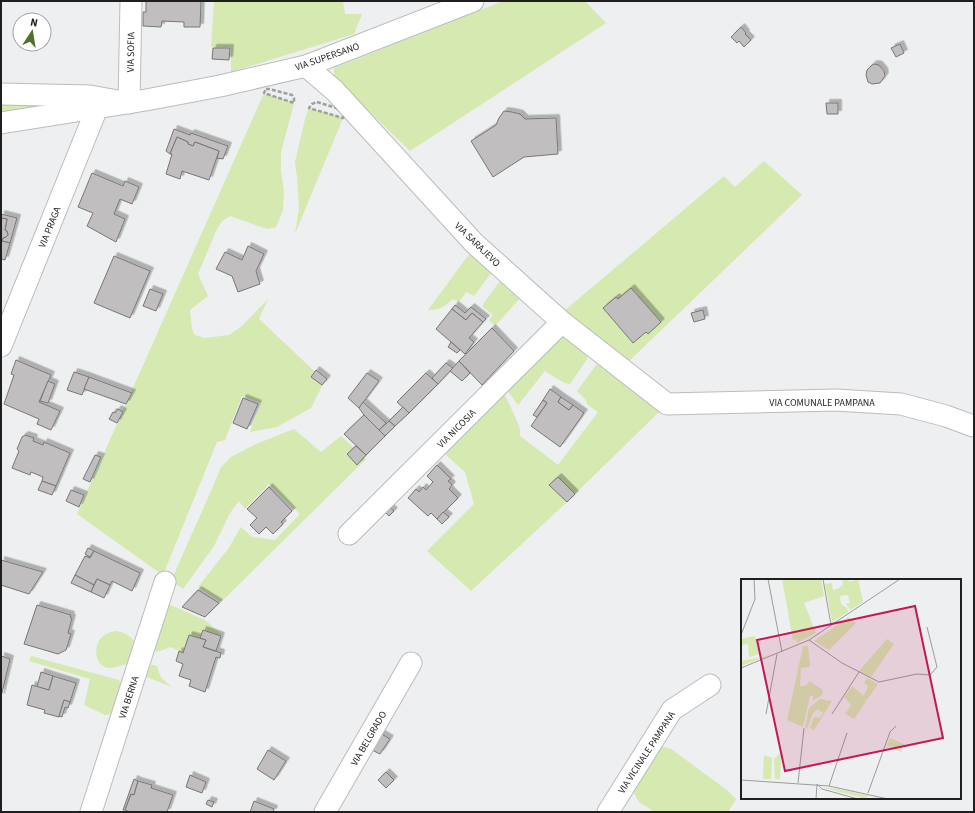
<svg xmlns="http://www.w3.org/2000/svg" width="975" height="813" font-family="'Source Sans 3',sans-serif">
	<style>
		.green { fill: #d5e9b1 }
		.building { fill: #c0bebe; stroke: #787776; filter: url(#shadow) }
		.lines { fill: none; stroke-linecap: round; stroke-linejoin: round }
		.minor-casing { stroke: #bcbcbe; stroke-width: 23 }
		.path { stroke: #9e9f9f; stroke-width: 2.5; stroke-dasharray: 4 2; stroke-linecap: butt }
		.minor { stroke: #fff; stroke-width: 21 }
		.labels { text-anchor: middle; stroke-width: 3.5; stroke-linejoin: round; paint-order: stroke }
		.street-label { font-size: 10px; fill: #1f1f1f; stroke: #fff }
		.inset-road { fill: none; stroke: #9b9c9c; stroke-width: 1 }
		.view { fill: #c2185b; fill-opacity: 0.15; stroke: #c2185b; stroke-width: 2 }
		.inset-edge { fill: none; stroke: #1f1f1f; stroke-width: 2 }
	</style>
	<defs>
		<filter id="shadow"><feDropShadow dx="3.5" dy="-3.5" stdDeviation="0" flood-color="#0004"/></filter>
	</defs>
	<rect width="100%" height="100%" fill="#eeeff0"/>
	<g class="green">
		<polygon points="214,1 343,1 345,14 362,14 354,34 231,72 231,47 211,47"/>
		<polygon points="503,1 585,1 606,23 410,151 334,77 334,68"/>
		<polygon points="264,93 294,103 281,152 281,170 284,192 283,210 276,227 267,229 230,216 222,221 217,229 198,274 208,296 190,310 192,329 195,335 205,338 229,335 242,326 268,299 259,319 310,367 324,382 311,408 277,427 250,432 261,403 242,396 225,440 217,442 163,575 154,569 77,514"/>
		<polygon points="1,99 60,107 1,116"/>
		<polygon points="309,108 343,118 295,234 299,209 297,177 295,162 305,119"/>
		<polygon points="764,161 802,195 626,364 564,311 724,176 735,187"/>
		<path d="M470 253 492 266 491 273 474 296 466 292 459 302 453 299C444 307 440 310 428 310Z"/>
		<polygon points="505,279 523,295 495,326 489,320 493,315 483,307 483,304 500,281"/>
		<polygon points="560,332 588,355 587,359 570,384 564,383 545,371 518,405 507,390"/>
		<polygon points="600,364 659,412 575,494 557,477 550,485 567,502 471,591 427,551 474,504 465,472 447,456 443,449 504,393 517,421 520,429 520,436 558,465 598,412 588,405 585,399 577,391 596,365"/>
		<polygon points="294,429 321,452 341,436 366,459 221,602 198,587 228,549 241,527 252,537 275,540 300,514 269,484 245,509 239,501 230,513 214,546 183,589 171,581 211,491 221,467 231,457 256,444"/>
		<polygon points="166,603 205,620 221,634 221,636 203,630 200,638 189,635 183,653 171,647 157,652 153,649"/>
		<path d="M117 631C124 633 130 635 134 641L127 664C121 665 111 670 105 667 94 662 94 644 102 637 106 633 111 632 117 631Z"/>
		<polygon points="31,656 119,680 121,684 111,714 105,715 84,705 90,679 29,661"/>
		<path d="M148 665H153L157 666C159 677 164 681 172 687L144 676Z"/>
		<polygon points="661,746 671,749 727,790 736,799 728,812 655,812 639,802 632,790"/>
	</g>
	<g class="building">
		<polygon points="146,1 201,1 200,27 184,27 184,22 162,21 161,27 143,26 143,12 146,12"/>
		<polygon points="741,27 746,33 745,34 751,40 744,47 739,41 737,43 731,37"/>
		<polygon points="900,44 904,53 896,57 891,48"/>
		<polygon points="213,48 230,48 229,60 212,59"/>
		<polygon points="874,64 879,65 884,71 885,76 880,83 872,84 868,82 866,75 867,70 872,65"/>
		<polygon points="826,103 838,103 838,114 827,114"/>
		<polygon points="504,111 512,112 520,114 525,119 556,118 558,154 524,157 493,177 471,141 496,125 499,118"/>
		<polygon points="174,129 190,135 191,133 228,146 223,159 217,158 219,151 195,142 193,146 188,144 188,142 177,137 170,154 166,151"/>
		<polygon points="177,137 188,142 188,144 193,146 195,142 219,151 209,180 182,171 180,179 166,174 172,154 170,154"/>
		<polygon points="92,173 123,186 125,181 139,187 132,204 120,199 114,214 125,219 116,242 87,226 93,213 78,207"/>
		<polygon points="1,214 17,218 10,243 2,241 3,238 6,237 8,235 7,231 5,230 7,219 1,218"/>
		<polygon points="1,218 7,219 5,230 7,231 8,235 6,237 3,238 2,241 10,243 5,260 1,259"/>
		<polygon points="248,246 264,254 256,271 260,284 238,292 232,276 216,269 225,252 242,260"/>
		<polygon points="114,256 150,271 130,318 94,303"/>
		<polygon points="631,288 661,322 648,334 646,332 633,343 603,308 616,297 618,299"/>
		<polygon points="150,289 163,294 156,311 143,306"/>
		<polygon points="455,305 465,313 471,307 486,319 483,322 472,313 466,320 452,309"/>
		<polygon points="452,309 466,320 472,313 483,322 469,338 474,342 465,354 436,329"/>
		<polygon points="703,310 705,319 694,322 691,313"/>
		<polygon points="492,328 514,351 482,385 459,361"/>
		<polygon points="451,342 460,350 457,353 448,347"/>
		<polygon points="16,360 51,375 39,402 60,411 51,430 37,424 39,419 4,404 14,375 11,374"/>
		<polygon points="459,361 470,373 462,381 450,371"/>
		<polygon points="446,363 453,368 438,384 432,378"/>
		<polygon points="316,370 327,379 322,385 311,377"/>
		<polygon points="74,372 89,377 82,395 67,390"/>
		<polygon points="367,373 379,381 359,408 348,398"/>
		<polygon points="426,373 438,384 409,413 397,402"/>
		<polygon points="89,377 132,393 126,404 84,389"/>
		<polygon points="48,381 55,384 48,403 40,401"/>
		<polygon points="550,389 561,397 558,402 569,410 573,405 584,413 560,447 531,426 547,403 543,400"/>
		<polygon points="561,397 573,405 569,410 558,402"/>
		<polygon points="243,398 258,404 247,429 233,423"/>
		<polygon points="543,400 547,403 537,417 533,415"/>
		<polygon points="363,402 386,423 379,430 364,415 359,408"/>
		<polygon points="403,407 409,413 395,426 389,421"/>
		<polygon points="118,409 123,412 117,423 109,419 113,412 115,413"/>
		<polygon points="364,415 385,436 366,455 344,434"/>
		<polygon points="389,421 395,426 385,436 379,430"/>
		<polygon points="25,435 34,438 33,441 43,445 44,442 70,453 56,486 42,481 43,477 31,472 30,475 12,468 19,451 17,449 22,437"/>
		<polygon points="356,446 366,455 357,465 347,454"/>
		<polygon points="95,455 101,457 90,482 83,479"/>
		<polygon points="437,465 451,479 448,481 452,485 449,489 458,498 437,519 431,513 428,516 408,498 416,489 419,492 423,487 426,490 433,482 427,476"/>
		<polygon points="558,477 575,494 567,502 549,485"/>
		<polygon points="42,481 56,486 52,495 38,490"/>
		<polygon points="269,487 292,511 281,522 283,524 273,534 266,527 259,534 250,525 257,518 247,509"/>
		<polygon points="71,490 84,495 79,507 66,501"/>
		<polygon points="388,506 394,511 389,516 384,511"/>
		<polygon points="443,512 449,517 442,524 437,519"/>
		<polygon points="88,548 94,551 90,557 85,554"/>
		<polygon points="94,551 140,573 132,591 112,581 110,585 97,579 94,585 75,575 85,556 90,558"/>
		<polygon points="1,560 43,572 29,594 1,585"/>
		<polygon points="75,575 94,585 91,592 71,583"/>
		<polygon points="97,579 110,585 104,598 91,592"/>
		<polygon points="198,590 219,603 205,617 182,607"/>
		<polygon points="37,605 71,615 70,617 72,618 68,633 71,634 66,650 58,654 24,644"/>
		<polygon points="203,630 221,636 216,651 203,647 206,640 200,638"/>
		<polygon points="189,635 206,640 203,647 221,653 220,658 216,657 205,692 189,686 191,680 179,676 183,664 176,661 179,651 183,653"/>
		<polygon points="1,656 10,659 1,697"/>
		<polygon points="41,672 53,676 49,690 37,687"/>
		<polygon points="53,676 76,683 70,702 64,700 59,717 44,713 45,710 27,705 32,685 49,690"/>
		<polygon points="64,700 70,702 68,708 65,707 62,717 59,716"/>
		<polygon points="380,733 390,739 380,754 370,749"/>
		<polygon points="268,750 286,761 274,780 257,769"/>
		<polygon points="386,772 394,780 386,788 378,780"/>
		<polygon points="190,775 206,782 202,793 186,787"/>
		<polygon points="134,779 138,781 134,795 131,794 125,810 123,810"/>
		<polygon points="138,781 152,785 151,788 173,795 167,812 130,812 125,810 131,794 134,795"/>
		<polygon points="208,800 214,802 212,807 206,804"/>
		<polygon points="254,801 274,809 273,812 250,812"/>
	</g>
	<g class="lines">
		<g class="minor-casing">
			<g id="minor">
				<polyline points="306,66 335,91 474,243 562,322 667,404 836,400 901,404 946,416 973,426 974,426"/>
				<polyline points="1,94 90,96 129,103 131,1"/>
				<polyline points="1,123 146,100 220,86 306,66 473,1"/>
				<polyline points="1,346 97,108"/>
				<polyline points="349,534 562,322"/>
				<polyline points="91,812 165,582"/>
				<polyline points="325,812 411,663"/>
				<polyline points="608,812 672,710 710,685"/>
			</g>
		</g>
		<g class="path">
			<polygon points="266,89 269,89 292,95 294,98 294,103 264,93"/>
			<polygon points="317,102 346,111 343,118 309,108 312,104"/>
		</g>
		<use href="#minor" class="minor"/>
	</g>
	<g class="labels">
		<g class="street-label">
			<text transform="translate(130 52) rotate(-89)" y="4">VIA SOFIA</text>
			<text transform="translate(327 56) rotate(-19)" y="4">VIA SUPERSANO</text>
			<text transform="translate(49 227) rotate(-68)" y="4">VIA PRAGA</text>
			<text transform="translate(478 244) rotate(44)" y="4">VIA SARAJEVO</text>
			<text x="822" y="406">VIA COMUNALE PAMPANA</text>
			<text transform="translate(456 428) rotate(-45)" y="4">VIA NICOSIA</text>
			<text transform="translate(128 697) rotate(-72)" y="4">VIA BERNA</text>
			<text transform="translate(368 738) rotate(-60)" y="4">VIA BELGRADO</text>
			<text transform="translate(646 752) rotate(-57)" y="4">VIA VICINALE PAMPANA</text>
		</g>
	</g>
	<g transform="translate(741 579)">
		<rect width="220" height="220" fill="#eeeff0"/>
		<path d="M41 0H80L83 17 63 24 75 54 56 64 55 60 52 61ZM101 0H107L108 3 117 0 122 23 109 31 105 24H109L107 16 99 17 100 25 106 29 107 33 91 43 84 5 91 4 92 11 96 10 102 6ZM107 38 115 44 88 71 73 62ZM14 57 18 75 8 78 7 65 0 66V60ZM146 60 153 65 130 98 118 92ZM62 67H67L69 85V88L60 89 59 107H65L70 100 69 103 82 111 81 116 72 122V117H69L62 148 46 141ZM30 76 0 87V82ZM126 99 137 105 126 121 123 119 125 122 113 140 104 135 110 126 103 118 111 107 123 117 127 107 123 104ZM79 120 91 122 73 151 69 149 73 138 79 139 82 134 77 130 72 134 66 150 64 149 68 129ZM149 159 163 165 160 173 146 167ZM38 175H40L39 200H34L33 180ZM23 176 31 179 30 200H22ZM80 208 97 210 129 217 122 219Z" fill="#d5e9b1"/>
		<path class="inset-road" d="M27 0 41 73M82 0 90 46M0 56 14 20 13 0M68 61 101 84 138 103 176 95 189 96 196 88 186 48M0 89 68 61 159 0M25 135 36 75M91 135 118 93M0 201 88 207 147 220M57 204 63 149M76 205 81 210 117 220M88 207 106 154M127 214 149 153 155 147M75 220 76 205"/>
		<path class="view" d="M174 27 202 159 44 192 16 61Z"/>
		<rect width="220" height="220" class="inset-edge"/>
	</g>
	<rect width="975" height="813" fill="none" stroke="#1f1f1f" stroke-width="4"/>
	<g transform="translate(32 32) rotate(12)"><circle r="19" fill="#ffffff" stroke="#a5a5a5"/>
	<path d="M0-3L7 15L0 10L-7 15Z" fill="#517229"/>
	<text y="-6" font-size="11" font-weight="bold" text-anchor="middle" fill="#1f1f1f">N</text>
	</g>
</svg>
